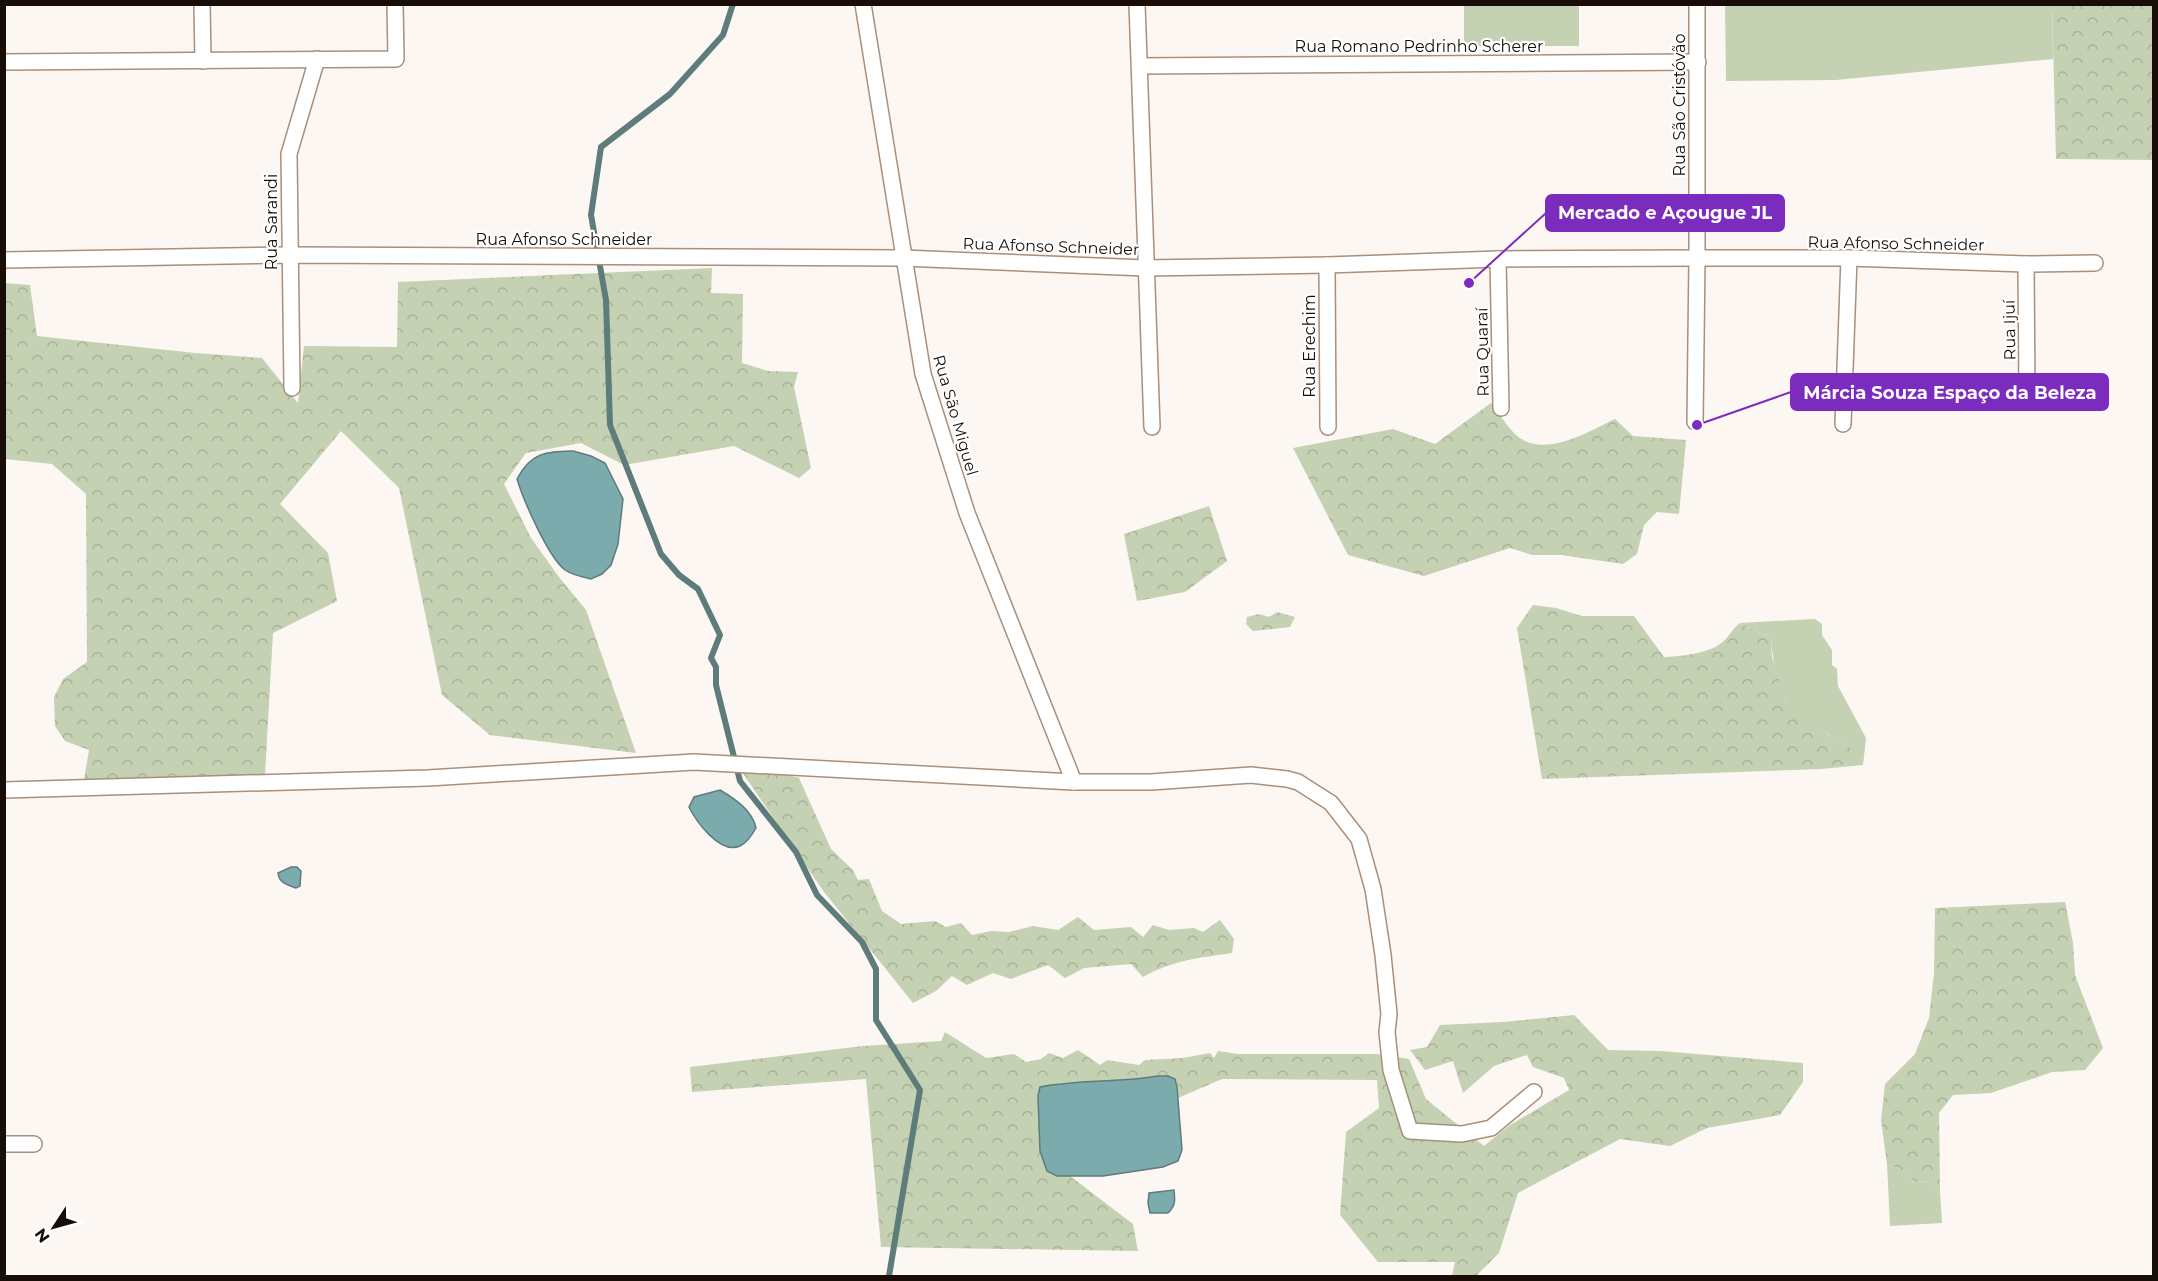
<svg xmlns="http://www.w3.org/2000/svg" width="2158" height="1281" font-family="Montserrat,sans-serif">
	<style>
		.green { fill: #c4d1b2 }
		.forest { fill: url(#forest-crowns) }
		.water { fill: #7cabad; stroke: #5e7c7b; stroke-width: 1.5 }
		.lines { fill: none; stroke-linecap: round; stroke-linejoin: round }
		.stream { stroke: #5e7c7b; stroke-width: 6 }
		.street-casing { stroke: #aa8f7a; stroke-width: 18 }
		.street { stroke: #fff; stroke-width: 15 }
		.labels { text-anchor: middle; stroke-width: 4.5; stroke-linejoin: round; paint-order: stroke }
		.street-label { font-size: 16px; fill: #180e07; stroke: #fff }
		.leader { fill: none; stroke: #7b2cbf; stroke-width: 2 }
		.callout-dot { fill: #7b2cbf; stroke: #fff; stroke-width: 2 }
		.callout { fill: #7b2cbf; stroke: #7b2cbf; stroke-width: 2 }
		.callout-label { font-size: 18px; text-anchor: middle; font-weight: bold; fill: #fff }
	</style>
	<defs>
		<pattern id="forest-crowns" width="20" height="18" patternUnits="userSpaceOnUse" patternTransform="scale(1.5)"><rect width="20" height="18" fill="#c4d1b2"/><path d="M2 6a3 3 0 1 1 6 0M12 15a3 3 0 1 1 6 0" fill="none" stroke="#a8b298"/></pattern>
	</defs>
	<rect width="100%" height="100%" fill="#fdf7f3"/>
	<g class="green">
		<rect x="1464" y="5" width="115" height="41"/>
		<polygon points="1725,5 2052,5 2053,59 1836,80 1726,81"/>
		<path d="M1815 619 1822 624V635L1832 650V665L1837 669 1838 686 1866 738 1863 765C1854 748 1845 746 1829 735 1822 731 1790 706 1786 700 1777 687 1772 654 1771 638L1740 623Z"/>
		<polygon points="1887,1164 1904,1171 1915,1182 1929,1181 1940,1191 1942,1223 1890,1226"/>
	</g>
	<g class="forest">
		<polygon points="2052,5 2153,5 2153,160 2056,159"/>
		<polygon points="712,268 711,293 743,294 742,363 768,371 798,372 794,387 811,468 799,478 734,446 624,465 581,443 526,453 504,484 531,538 559,577 586,610 636,753 490,735 442,695 399,488 341,431 280,504 328,553 337,601 273,633 265,775 84,780 89,750 65,741 55,726 54,697 63,679 87,662 86,494 52,464 5,459 4,283 30,285 37,336 195,353 262,358 298,403 304,346 397,347 398,282"/>
		<path d="M1491 403C1499 413 1506 425 1514 433 1541 461 1588 432 1615 419L1633 436 1686 440 1679 514 1657 512 1644 525 1637 554 1623 564 1561 555H1532L1510 548 1424 576 1348 555 1293 448 1393 429 1435 444Z"/>
		<polygon points="1209,506 1227,561 1185,592 1137,601 1124,534"/>
		<path d="M1533 605 1556 608 1582 616H1634L1664 657C1678 657 1709 653 1720 644 1728 639 1731 630 1740 623L1771 638 1772 657 1785 699 1827 734 1855 751 1863 765 1821 769 1542 779 1517 628Z"/>
		<polygon points="1277,612 1295,617 1290,627 1253,631 1246,624 1247,617 1259,614 1269,617"/>
		<path d="M742 772 783 774 799 778 831 849 853 870 858 880 869 879 882 911 901 924 935 921 946 927 961 923 972 935 991 931 1009 932 1033 926 1058 930 1078 917 1094 930 1131 927 1143 937 1153 925 1169 930 1194 928 1203 932 1220 920 1234 939 1232 953C1199 958 1173 960 1143 977L1131 964 1084 968 1065 978 1048 965 1011 979 993 973 967 985 952 976 936 991 913 1003 824 892Z"/>
		<polygon points="2065,902 2073,943 2075,975 2103,1048 2085,1070 2052,1072 1991,1093 1953,1095 1939,1113 1940,1191 1929,1181 1915,1182 1904,1171 1887,1164 1881,1120 1885,1084 1915,1054 1929,1018 1934,973 1935,908"/>
		<polygon points="1574,1015 1608,1050 1661,1051 1803,1063 1803,1082 1780,1115 1707,1128 1670,1146 1620,1139 1518,1193 1499,1253 1476,1276 1452,1276 1455,1262 1378,1262 1340,1215 1346,1132 1379,1108 1377,1080 1222,1079 1178,1098 1177,1087 1158,1076 1138,1080 1059,1083 1038,1096 1040,1151 1047,1171 1057,1176 1070,1176 1133,1224 1138,1251 881,1247 866,1079 692,1092 690,1067 863,1046 941,1041 945,1032 986,1058 1014,1054 1026,1062 1041,1059 1049,1053 1063,1058 1078,1050 1100,1065 1107,1060 1139,1065 1145,1060 1183,1058 1210,1053 1214,1058 1218,1051 1238,1054 1376,1054 1409,1059 1426,1099 1484,1146 1510,1125 1569,1090 1564,1078 1533,1067 1527,1055 1494,1066 1463,1093 1453,1061 1425,1070 1410,1050 1427,1047 1440,1025 1503,1022"/>
	</g>
	<g class="water">
		<path d="M573 451 591 456 605 463 623 499 618 544 611 565 602 574 591 579C583 577 572 575 565 570 548 557 523 499 517 479 531 452 546 452 573 451Z"/>
		<path d="M720 790C735 799 752 810 756 828 752 835 747 843 740 846 720 855 696 821 689 807L694 797Z"/>
		<path d="M291 867H297L301 871 300 886 296 888C287 885 279 883 278 873Z"/>
		<path d="M1158 1076H1168L1175 1079 1177 1087 1182 1150 1178 1161 1163 1167 1103 1176H1057L1047 1171 1040 1151 1038 1096 1040 1087C1079 1079 1119 1083 1158 1076Z"/>
		<path d="M1174 1190C1175 1200 1176 1205 1168 1213H1150L1148 1203 1149 1193Z"/>
	</g>
	<g class="lines">
		<polyline class="stream" points="733,4 723,35 670,94 601,147 591,215 606,300 610,425 661,554 679,575 698,589 720,635 711,658 716,667 716,685 740,781 796,852 817,895 862,942 876,969 876,1020 920,1090 889,1276"/>
		<g class="street-casing">
			<g id="street">
				<polyline points="202,4 203,61"/>
				<polyline points="863,4 923,374 967,513 1074,782"/>
				<polyline points="1137,4 1152,427"/>
				<polyline points="4,62 396,59 395,4"/>
				<polyline points="1140,66 1698,62"/>
				<polyline points="1498,259 1501,408"/>
				<polyline points="4,260 289,255 903,258 1145,268 1327,265 1498,259 1697,258 1849,258 2026,264 2095,263"/>
				<polyline points="2026,264 2027,396"/>
				<polyline points="1327,265 1328,427"/>
				<polyline points="292,388 289,154 317,59"/>
				<polyline points="1695,422 1697,258 1697,4"/>
				<polyline points="1843,424 1849,258"/>
				<polyline points="4,790 428,778 694,762 1074,782 1151,782 1251,775 1287,779 1298,782 1331,803 1359,839 1373,889 1383,955 1389,1014 1387,1032 1391,1070 1410,1131 1462,1134 1491,1128 1534,1092"/>
				<polyline points="4,1144 34,1144"/>
			</g>
		</g>
		<use href="#street" class="street"/>
	</g>
	<g class="labels">
		<g class="street-label">
			<text x="1419" y="52">Rua Romano Pedrinho Scherer</text>
			<text transform="translate(1679 105) rotate(-90)" y="6">Rua São Cristóvão</text>
			<text transform="translate(271 222) rotate(-90)" y="6">Rua Sarandi</text>
			<text x="564" y="245">Rua Afonso Schneider</text>
			<text transform="translate(1896 243) rotate(1)" y="6">Rua Afonso Schneider</text>
			<text transform="translate(1051 246) rotate(2)" y="6">Rua Afonso Schneider</text>
			<text transform="translate(2009 330) rotate(-91)" y="6">Rua Ijuí</text>
			<text transform="translate(1309 346) rotate(-90)" y="6">Rua Erechim</text>
			<text transform="translate(1482 352) rotate(-91)" y="6">Rua Quaraí</text>
			<text transform="translate(956 415) rotate(74)" y="6">Rua São Miguel</text>
		</g>
	</g>
	<path class="leader" d="M1469 283L1546 213M1697 425L1791 392"/>
	<g class="callout-dot">
		<circle cx="1469" cy="283" r="6"/>
		<circle cx="1697" cy="425" r="6"/>
	</g>
	<g class="callout">
		<rect x="1546" y="195" width="238" height="36" rx="6"/>
		<rect x="1791" y="374" width="317" height="36" rx="6"/>
	</g>
	<g class="callout-label">
		<text x="1665" y="219">Mercado e Açougue JL</text>
		<text x="1950" y="399">Márcia Souza Espaço da Beleza</text>
	</g>
	<rect width="2158" height="1281" fill="none" stroke="#180e07" stroke-width="12"/>
	<g transform="translate(54 1227) rotate(234)" stroke="#ffffff" stroke-width="4.5" paint-order="stroke">
	<path d="M0-4.5L10 22L0 15L-10 22Z" fill="#180e07"/>
	<text y="-9" font-size="16" font-weight="bold" text-anchor="middle" fill="#180e07">N</text>
	</g>
</svg>
